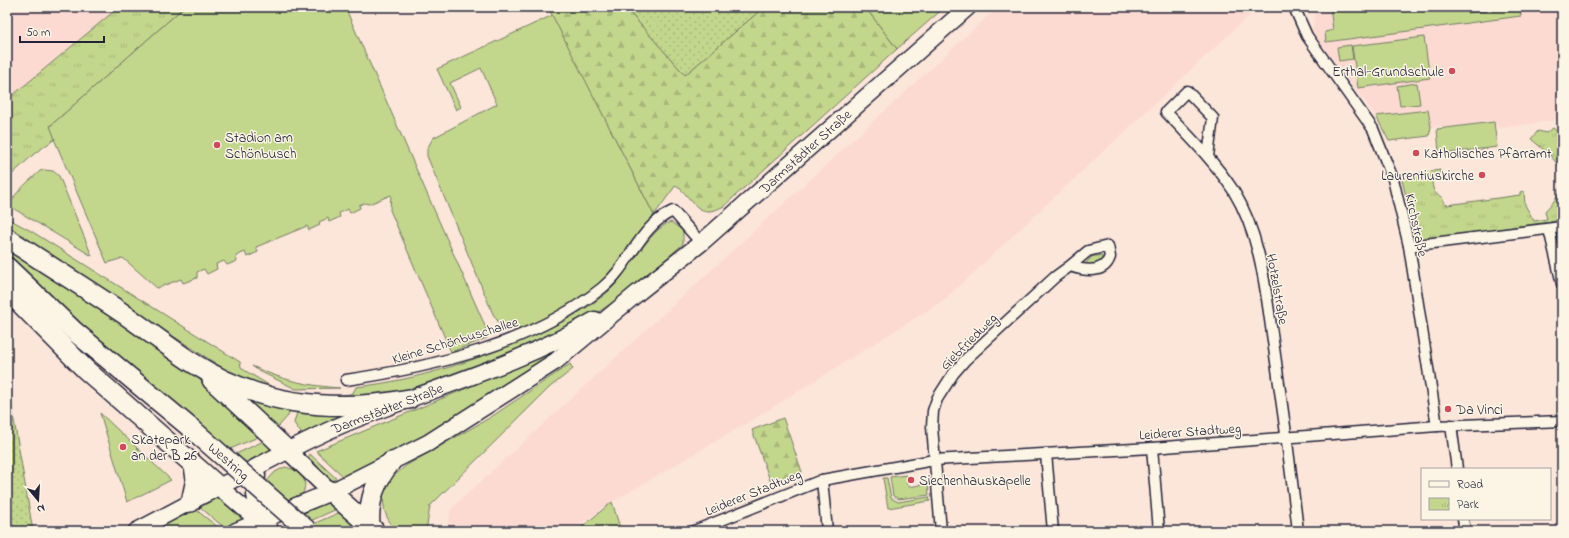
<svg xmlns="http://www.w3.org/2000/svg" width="1569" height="538" font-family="'Indie Flower',sans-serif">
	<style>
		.built { fill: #fcdad1 }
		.grass { fill: #c3d78c; stroke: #727c64 }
		.forest { fill: url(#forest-firs); stroke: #727c64 }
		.park { fill: url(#park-tufts); stroke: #727c64 }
		.garden { fill: url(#garden-dots); stroke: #727c64 }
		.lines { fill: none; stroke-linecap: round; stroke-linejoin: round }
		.street-casing { stroke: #22223b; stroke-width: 13 }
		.secondary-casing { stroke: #22223b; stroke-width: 18 }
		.primary-casing { stroke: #22223b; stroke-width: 19 }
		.highway-casing { stroke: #22223b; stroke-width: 22 }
		.street { stroke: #fcf5e5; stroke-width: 10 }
		.secondary { stroke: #fcf5e5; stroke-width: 15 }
		.primary { stroke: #fcf5e5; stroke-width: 16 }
		.highway { stroke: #fcf5e5; stroke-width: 19 }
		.highway-bridge-casing { stroke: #22223b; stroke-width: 22; stroke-linecap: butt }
		.highway-bridge { stroke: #fcf5e5; stroke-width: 19 }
		.poi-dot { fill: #d1495b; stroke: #fcf5e5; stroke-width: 1.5 }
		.labels { text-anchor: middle; stroke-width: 3; stroke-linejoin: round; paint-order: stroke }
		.poi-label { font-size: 14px; fill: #22223b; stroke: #fcf5e5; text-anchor: start }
		.street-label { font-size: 14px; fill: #22223b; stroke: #fcf5e5 }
	</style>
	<defs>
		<pattern id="forest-firs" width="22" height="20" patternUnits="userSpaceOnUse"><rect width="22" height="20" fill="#c3d78c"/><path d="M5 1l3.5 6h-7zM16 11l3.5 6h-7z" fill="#a7b87a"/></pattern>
		<pattern id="park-tufts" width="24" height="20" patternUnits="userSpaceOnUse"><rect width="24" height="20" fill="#c3d78c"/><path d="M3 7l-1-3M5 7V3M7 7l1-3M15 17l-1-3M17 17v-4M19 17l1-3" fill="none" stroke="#a7b87a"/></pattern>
		<pattern id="garden-dots" width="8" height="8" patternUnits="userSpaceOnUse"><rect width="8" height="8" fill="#c3d78c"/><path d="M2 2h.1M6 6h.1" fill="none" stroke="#a7b87a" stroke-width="1.8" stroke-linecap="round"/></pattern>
	</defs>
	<rect width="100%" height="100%" fill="#fce5d9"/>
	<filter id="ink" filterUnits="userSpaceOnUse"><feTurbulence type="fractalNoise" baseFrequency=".025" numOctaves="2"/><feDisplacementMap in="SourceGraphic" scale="8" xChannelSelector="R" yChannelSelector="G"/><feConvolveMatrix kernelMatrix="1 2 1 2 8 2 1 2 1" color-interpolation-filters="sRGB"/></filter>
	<g filter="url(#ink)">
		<g class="built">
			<polygon points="7,7 119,7 7,100"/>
			<polygon points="998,7 1258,7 944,300 747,423 612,502 571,531 447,531 451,509"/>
			<polygon points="1312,7 1562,7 1562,119 1499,128 1494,122 1443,128 1443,126 1431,127 1428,110 1376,116 1312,33 1316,11"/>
		</g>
		<g class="grass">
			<polygon points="184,7 345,7 486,328 487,338 451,352 390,210 391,195 369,204 364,203 359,205 360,208 350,213 348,209 339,213 340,217 329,222 328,218 319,222 320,225 309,230 307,226 256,247 258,252 247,257 245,252 236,256 237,261 227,265 224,261 216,264 217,269 207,274 204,269 197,272 197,278 183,283 181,279 157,288 123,258 107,263 49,127"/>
			<polygon points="865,7 945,7 897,49"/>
			<polygon points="1330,7 1466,7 1467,13 1520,7 1521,16 1326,42 1325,32 1333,30"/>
			<path d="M553 15 654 215C637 237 624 262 604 281 585 299 540 323 515 330L499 323 493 314 427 156V149L433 138 497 104 481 68 450 83 461 107 456 110 437 69Z"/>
			<polygon points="1424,37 1430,78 1358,88 1352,46"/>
			<polygon points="1351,45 1353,59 1339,61 1337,47"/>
			<polygon points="1417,83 1420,104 1400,106 1397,86"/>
			<polygon points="1428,110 1431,127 1429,136 1389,141 1376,116"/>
			<polygon points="1494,122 1497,147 1441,154 1439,152 1437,129"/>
			<path d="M44 170 53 171 59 176 92 256 11 207C9 196 32 179 40 171Z"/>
			<polygon points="7,218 31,231 240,362 241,367 244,370 267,384 289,395 289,398 229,372 7,229"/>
			<path d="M671 222 683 231V244L632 289 600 311 555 337 416 389 391 395 324 397 350 394 353 393 356 387C418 380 479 360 536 334 561 323 588 309 609 291 627 274 650 228 671 222Z"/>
			<polygon points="7,245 188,370 249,421 263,435 230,449 7,261"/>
			<polygon points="1093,256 1102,256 1102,262 1087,266 1085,264"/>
			<polygon points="556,351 557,352 444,429 345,478 316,451"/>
			<path d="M570 364 573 369 550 387 430 506 426 531H396C391 524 385 516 384 507 383 501 384 497 383 491L390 479 407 465 491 417Z"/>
			<path d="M252 366C281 380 309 386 340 388L296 389 259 371Z"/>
			<polygon points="239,392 291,408 288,416 277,428 258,412"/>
			<polygon points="298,409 340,414 343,416 303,436 294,423"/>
			<polygon points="100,413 171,480 127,502"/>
			<polygon points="268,439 273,448 247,463 236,454"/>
			<polygon points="310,454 339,481 331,480 308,458"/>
			<path d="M285 467C299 470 309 478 303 493L289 500 266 482 275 472Z"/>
			<polygon points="907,475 907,485 910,487 928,483 929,495 899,499 893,496 890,477"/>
			<polygon points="887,478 891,498 898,502 929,497 930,501 888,508 883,478"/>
			<polygon points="216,499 220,499 247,521 245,524 227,530 200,507"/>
			<polygon points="329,502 337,509 310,521 302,514"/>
			<polygon points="612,502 621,531 577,531"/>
			<polygon points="195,509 223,531 153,531"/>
			<polygon points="343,511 362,531 320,531 313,524"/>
		</g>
		<g class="forest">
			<path d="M548 7H625L685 75 764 7H865L897 49 724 206C697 221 694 199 676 185L654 215Z"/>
			<polygon points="783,418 802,472 771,483 752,430"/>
		</g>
		<g class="park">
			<polygon points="119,7 184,7 50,126 55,139 35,153 7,179 7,100"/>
			<polygon points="1553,128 1559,133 1562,131 1562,164 1558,165 1550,155 1531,139 1538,131 1546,133"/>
			<path d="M1440 170V174L1432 183C1433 190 1435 195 1442 197L1444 203 1447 205 1520 195V192L1524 191 1525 205 1534 221 1547 219 1545 211C1557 198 1561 195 1561 176H1562V220L1417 241 1401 176Z"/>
		</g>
		<g class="garden">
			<polygon points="625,7 764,7 685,75"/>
			<polygon points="7,384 10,397 33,531 7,531"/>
		</g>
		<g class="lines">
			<g class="street-casing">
				<g id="street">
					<polyline points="1294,7 1307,36 1373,129 1393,179 1409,246 1437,426"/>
					<path d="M1208 156 1213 118 1187 91 1166 112C1190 137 1214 161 1233 190 1262 237 1266 294 1274 348 1283 409 1291 470 1298 531"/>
					<polyline points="1549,229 1562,284"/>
					<polyline points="1409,246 1562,227"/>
					<path d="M346 380C433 367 532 344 602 288 630 266 639 226 673 211L701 243"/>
					<polyline points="1451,425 1457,469"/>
					<polyline points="1152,448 1159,531"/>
					<polyline points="1046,454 1053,531"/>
					<polyline points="822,480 827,531"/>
					<polyline points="1463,519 1465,531"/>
					<polyline points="694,531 822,480 934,460 1152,448 1437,426 1562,421"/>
					<path d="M941 531 932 427 933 411 937 399 953 374 965 360 1055 277 1070 266C1085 271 1104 274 1110 257L1108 246 1088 251 1070 266"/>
				</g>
			</g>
			<g class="secondary-casing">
				<g id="secondary">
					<polyline points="136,531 219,487"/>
					<polyline points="235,531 259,521"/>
				</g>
			</g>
			<g class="primary-casing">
				<g id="primary">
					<polyline points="288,451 331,492"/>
					<polyline points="257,475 255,494 259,521"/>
					<polyline points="259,521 331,492 428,443 556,361 640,291 701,243 968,7"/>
					<path d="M259 521 219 487C261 465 302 441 346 423 429 389 517 366 595 320"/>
				</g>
			</g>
			<g class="highway-casing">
				<g id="highway">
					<path d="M7 238C46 264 86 288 124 314 147 330 170 348 193 363 260 406 334 413 409 399"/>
					<polyline points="7,267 74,331 193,430"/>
					<polyline points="9,292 85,369 219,487"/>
					<polyline points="212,380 288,451"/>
					<polyline points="331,492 374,530"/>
					<polyline points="191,502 196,479 194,466"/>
					<polyline points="259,521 269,531"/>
					<path d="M370 526C368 500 375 482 391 462"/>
				</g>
			</g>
			<use href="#street" class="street"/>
			<use href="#secondary" class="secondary"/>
			<use href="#primary" class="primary"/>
			<use href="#highway" class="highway"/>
			<g class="highway-bridge-casing">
				<polyline id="highway-bridge" points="193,430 308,531"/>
			</g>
			<use href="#highway-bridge" class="highway-bridge"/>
		</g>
	</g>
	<g class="poi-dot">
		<circle cx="1452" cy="71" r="4"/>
		<circle cx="217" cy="145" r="4"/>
		<circle cx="1416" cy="153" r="4"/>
		<circle cx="1482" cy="175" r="4"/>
		<circle cx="1448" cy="409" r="4"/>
		<circle cx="123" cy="447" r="4"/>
		<circle cx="911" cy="480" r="4"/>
	</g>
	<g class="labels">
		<g class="poi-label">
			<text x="1444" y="76" text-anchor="end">Erthal-Grundschule</text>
			<text x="225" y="142">Stadion am<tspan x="225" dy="16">Schönbusch</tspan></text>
			<text x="1424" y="158">Katholisches Pfarramt</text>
			<text x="1474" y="180" text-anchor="end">Laurentiuskirche</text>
			<text x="1456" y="414">Da Vinci</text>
			<text x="131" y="444">Skatepark<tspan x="131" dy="16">an der B 26</tspan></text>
			<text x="919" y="485">Siechenhauskapelle</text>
		</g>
		<g class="street-label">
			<text transform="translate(805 151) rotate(-42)" y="5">Darmstädter Straße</text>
			<text transform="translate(1417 225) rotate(78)" y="5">Kirchstraße</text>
			<text transform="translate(1278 289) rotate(80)" y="5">Hotzelstraße</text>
			<text transform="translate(455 340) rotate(-17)" y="5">Kleine Schönbuschallee</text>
			<text transform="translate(968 341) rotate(-45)" y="5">Giebfriedweg</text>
			<text transform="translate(387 408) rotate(-21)" y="5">Darmstädter Straße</text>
			<text transform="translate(1190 431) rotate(-4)" y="5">Leiderer Stadtweg</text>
			<text transform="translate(229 461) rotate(41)" y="5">Westring</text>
			<text transform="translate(753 492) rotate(-22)" y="5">Leiderer Stadtweg</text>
		</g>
	</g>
	<rect width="1569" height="538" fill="none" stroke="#fcf5e5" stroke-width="24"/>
	<rect x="12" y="12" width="1545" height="514" fill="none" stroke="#22223b" stroke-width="1.5" filter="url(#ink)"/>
	<rect x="1421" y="468" width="130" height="52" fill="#fcf5e5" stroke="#a5a1a1"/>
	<rect x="1429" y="481" width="20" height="6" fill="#fcf5e5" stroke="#a5a1a1"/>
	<text x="1457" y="488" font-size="12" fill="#22223b">Road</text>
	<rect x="1429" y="498" width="20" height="12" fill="url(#park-tufts)" stroke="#a5a1a1"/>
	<text x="1457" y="508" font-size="12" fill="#22223b">Park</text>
	<g transform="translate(38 500) rotate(162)" stroke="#fcf5e5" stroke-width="3" paint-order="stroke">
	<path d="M0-3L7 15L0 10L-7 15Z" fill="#22223b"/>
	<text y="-6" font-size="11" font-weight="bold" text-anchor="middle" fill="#22223b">N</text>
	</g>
	<path d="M20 36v6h84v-6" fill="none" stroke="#22223b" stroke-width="2"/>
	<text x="26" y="36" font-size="12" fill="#22223b" stroke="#fcf5e5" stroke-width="3" paint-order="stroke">50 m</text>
</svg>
